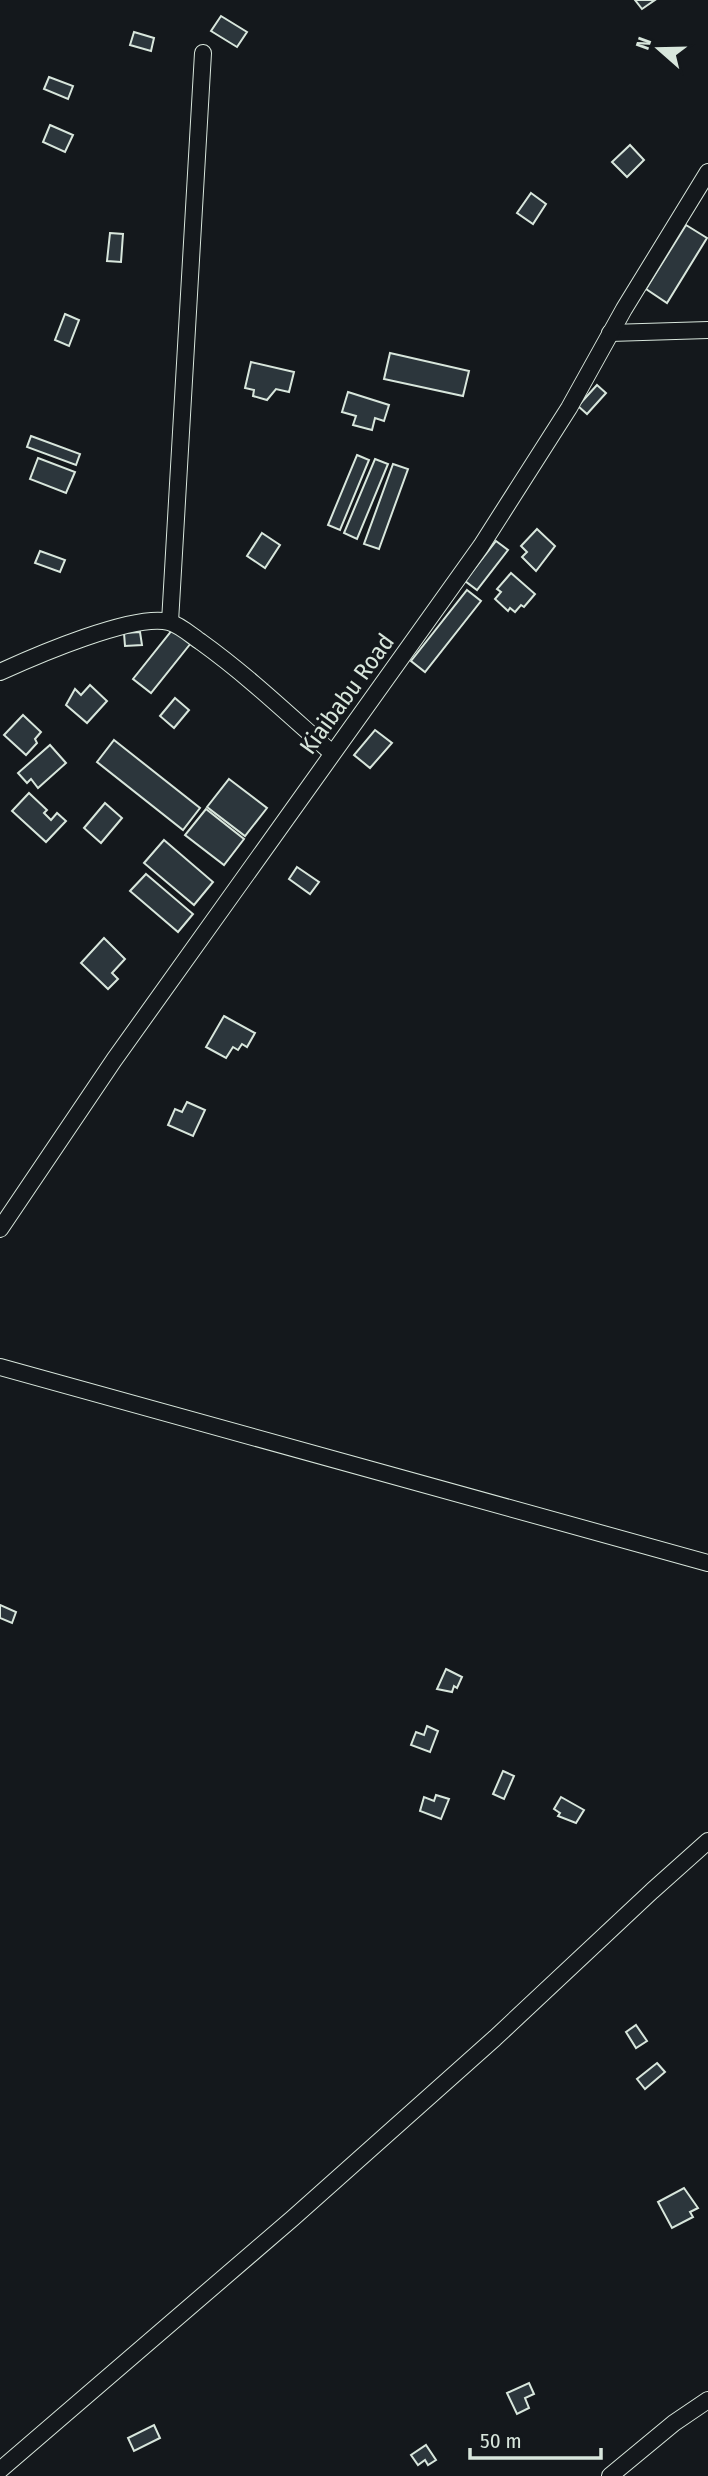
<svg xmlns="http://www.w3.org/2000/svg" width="708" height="2476" font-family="'Fira Sans Condensed',sans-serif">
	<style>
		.building { fill: #2c363c; stroke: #d8e6dc; stroke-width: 2 }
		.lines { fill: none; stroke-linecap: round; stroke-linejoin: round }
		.street-casing { stroke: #d8e6dc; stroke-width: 18 }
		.street { stroke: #14181c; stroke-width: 16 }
		.labels { text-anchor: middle; stroke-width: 5; stroke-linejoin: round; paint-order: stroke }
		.street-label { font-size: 24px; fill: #d8e6dc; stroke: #14181c }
	</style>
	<rect width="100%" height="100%" fill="#14181c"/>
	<g class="building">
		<polygon points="635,0 655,0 642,9"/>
		<polygon points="221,16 247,32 237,47 211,31"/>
		<polygon points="134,32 154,38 151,51 130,45"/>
		<polygon points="49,77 73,86 68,99 44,89"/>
		<polygon points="50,125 73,135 65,152 43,142"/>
		<polygon points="630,145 644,160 627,177 612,162"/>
		<polygon points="531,193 546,204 533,224 517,213"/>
		<polygon points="686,225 707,238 667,303 646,289"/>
		<polygon points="110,233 123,234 121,262 107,261"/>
		<polygon points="65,314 79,320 69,346 55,340"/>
		<polygon points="390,353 469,371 463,396 384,379"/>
		<polygon points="251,362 294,372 289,392 276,389 267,400 253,396 254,390 245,388"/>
		<polygon points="597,385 606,393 587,414 578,406"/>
		<polygon points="348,392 389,405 384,421 375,418 372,430 353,425 356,416 342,412"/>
		<polygon points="31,436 80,454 76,465 27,447"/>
		<polygon points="357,455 369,460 340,530 328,525"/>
		<polygon points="38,458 75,472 66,493 30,479"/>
		<polygon points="375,459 388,464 357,539 344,533"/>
		<polygon points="393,464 408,469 379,549 364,544"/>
		<polygon points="537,529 555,546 536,571 522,557 527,552 521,546"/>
		<polygon points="262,533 280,545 265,568 247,556"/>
		<polygon points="496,541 508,550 477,590 465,581"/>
		<polygon points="40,551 65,560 60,572 35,563"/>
		<polygon points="511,573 535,594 524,607 521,605 515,612 510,608 508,611 495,599 501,592 497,589"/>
		<polygon points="467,590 481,601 425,672 411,661"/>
		<polygon points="173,629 191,643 151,693 133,679"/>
		<polygon points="140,632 142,645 125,646 124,633"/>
		<polygon points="90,685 107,701 87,723 66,705 75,689 81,695"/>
		<polygon points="175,698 189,710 174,728 160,716"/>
		<polygon points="23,715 41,732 35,739 37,743 26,755 4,735"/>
		<polygon points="375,730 392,743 370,768 354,755"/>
		<polygon points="114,740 200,808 183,830 97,762"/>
		<polygon points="50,745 66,763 38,788 31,779 27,783 18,773"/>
		<polygon points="229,779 267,808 245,836 207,807"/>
		<polygon points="29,793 47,810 44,813 51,820 57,813 66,821 46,842 12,811"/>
		<polygon points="105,803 122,818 101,843 84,828"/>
		<polygon points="206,809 244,839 224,865 185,835"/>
		<polygon points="164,840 213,882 194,905 144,863"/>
		<polygon points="297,867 319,882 310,894 289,879"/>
		<polygon points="146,874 193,914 178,932 130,891"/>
		<polygon points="104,938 125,959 112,973 118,979 108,989 81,963"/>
		<polygon points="224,1016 255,1033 247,1047 242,1044 238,1050 233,1047 226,1058 206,1047"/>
		<polygon points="187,1102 205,1110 193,1136 168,1125 175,1109 182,1112"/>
		<polygon points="0,1605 16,1612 12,1623 0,1618"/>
		<polygon points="446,1669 462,1677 457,1688 454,1686 452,1692 437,1689"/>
		<polygon points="427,1726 438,1731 430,1752 411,1745 416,1732 424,1735"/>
		<polygon points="503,1771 514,1776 504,1799 493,1794"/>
		<polygon points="436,1795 449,1799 441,1819 420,1811 424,1797 434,1801"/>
		<polygon points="561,1797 584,1810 576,1823 558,1816 560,1813 554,1809"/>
		<polygon points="636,2025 647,2041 636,2048 626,2032"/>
		<polygon points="657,2063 665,2072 645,2089 637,2079"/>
		<polygon points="684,2188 698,2208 690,2212 693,2217 672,2228 658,2202"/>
		<polygon points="529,2383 534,2394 525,2398 529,2408 517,2414 507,2393"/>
		<polygon points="154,2425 160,2438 134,2451 128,2438"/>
		<polygon points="426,2445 436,2460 428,2465 425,2460 418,2465 411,2455"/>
	</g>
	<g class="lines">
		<g class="street-casing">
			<g id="street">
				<polyline points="610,333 708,330"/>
				<polyline points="170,622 203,53"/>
				<path d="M0 672C35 656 134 613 169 622 180 625 192 636 201 642 247 675 289 715 332 753"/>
				<polyline points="0,1229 114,1060 481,546 569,408 624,309 708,172"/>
				<polyline points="0,1367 708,1563"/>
				<polyline points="0,2470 293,2218 495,2038 652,1891 708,1841"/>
				<polyline points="610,2476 674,2423 708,2400"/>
			</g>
		</g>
		<use href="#street" class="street"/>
	</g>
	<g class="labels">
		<g class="street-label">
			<text transform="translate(347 694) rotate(-54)" y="8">Kiaibabu Road</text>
		</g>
	</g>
	<g transform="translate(659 49) rotate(290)" stroke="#14181c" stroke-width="5" paint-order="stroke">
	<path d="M0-5L12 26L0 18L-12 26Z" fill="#d8e6dc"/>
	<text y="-10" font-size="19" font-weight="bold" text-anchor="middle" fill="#d8e6dc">N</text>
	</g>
	<path d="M470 2448v10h131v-10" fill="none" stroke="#d8e6dc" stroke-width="3.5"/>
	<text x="480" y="2448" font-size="21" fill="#d8e6dc" stroke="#14181c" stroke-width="5" paint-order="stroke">50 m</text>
</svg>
